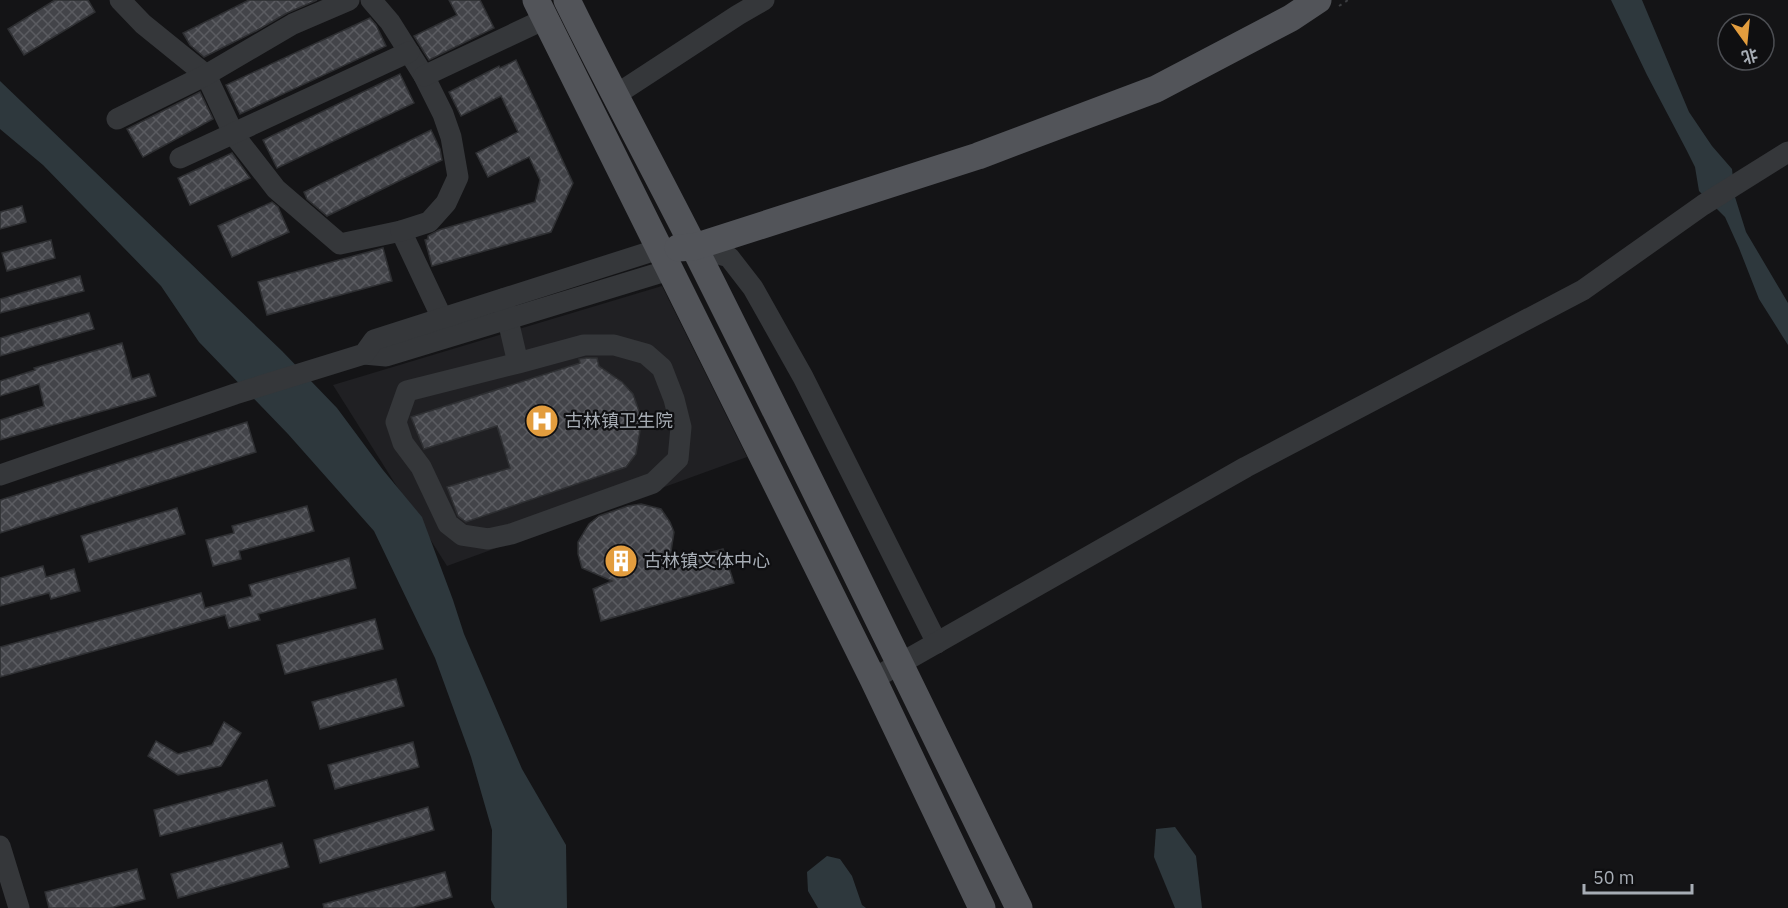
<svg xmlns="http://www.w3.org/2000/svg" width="1788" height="908" font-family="'IBM Plex Sans','Noto Sans SC',sans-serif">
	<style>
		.built { fill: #202023 }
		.water { fill: #2e383d }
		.building { fill: url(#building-cross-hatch); stroke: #2e2f32; stroke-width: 1.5 }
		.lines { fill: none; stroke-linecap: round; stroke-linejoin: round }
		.path { stroke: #3c3e41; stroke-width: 2; stroke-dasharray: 3 4.5; stroke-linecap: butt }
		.minor { stroke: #35373a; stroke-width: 21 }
		.major { stroke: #525459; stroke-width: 27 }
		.labels { text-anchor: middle; stroke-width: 4.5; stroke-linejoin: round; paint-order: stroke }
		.poi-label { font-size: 18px; fill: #a7adb5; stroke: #0f0f11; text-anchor: start }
	</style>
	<defs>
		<pattern id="building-cross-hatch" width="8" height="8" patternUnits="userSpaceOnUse" patternTransform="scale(1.5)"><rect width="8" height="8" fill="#434449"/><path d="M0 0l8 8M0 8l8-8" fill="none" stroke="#5b5c61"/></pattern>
	</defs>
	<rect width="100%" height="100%" fill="#141416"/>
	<polygon class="built" points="662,286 747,457 447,566 333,385"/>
	<g class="water">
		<polygon points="1611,0 1642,0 1689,112 1712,146 1732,169 1735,197 1746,232 1788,303 1788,345 1759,299 1739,248 1725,217 1699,191 1695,167 1687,151 1647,75"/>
		<polygon points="0,81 282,351 337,408 383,470 422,517 453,600 464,634 522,769 566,845 567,908 495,908 491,900 492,830 471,757 435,658 374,531 288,434 199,342 161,286 43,165 0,129"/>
		<polygon points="1175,827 1196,856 1202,908 1175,908 1154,857 1156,829"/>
		<polygon points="827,856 840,859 852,876 862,905 866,908 818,908 808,891 807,872"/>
	</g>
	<g class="building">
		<polygon points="55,0 88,0 95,12 24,55 8,29"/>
		<polygon points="249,0 317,0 287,13 256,31 204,57 190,45 183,33"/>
		<polygon points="449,0 480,0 494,28 429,60 414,36 457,15"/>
		<polygon points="370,18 376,25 386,46 240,114 226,85"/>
		<polygon points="516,60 573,183 551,232 432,266 425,240 428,239 428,236 439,230 535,202 540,180 529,157 488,177 476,153 518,132 501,96 461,116 449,92 499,66 500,68"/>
		<polygon points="400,74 414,103 277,168 263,140"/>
		<polygon points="200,92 213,119 143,157 127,129"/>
		<polygon points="431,130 440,149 442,160 327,216 307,199 304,192"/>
		<polygon points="232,153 250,178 190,205 178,178"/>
		<polygon points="272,202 278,207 289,232 232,257 218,226"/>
		<polygon points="22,206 26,222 0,229 0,212"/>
		<polygon points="51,240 55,258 7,271 2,253"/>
		<polygon points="383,248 392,281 267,315 258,282"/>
		<polygon points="80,276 84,291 0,313 0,299"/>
		<polygon points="89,313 94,329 0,356 0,338"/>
		<polygon points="122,343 132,379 149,374 156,396 0,440 0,420 44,406 39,384 0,396 0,381 35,370 34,368"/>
		<polygon points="586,358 597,358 599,366 622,382 633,394 640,414 640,431 636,454 626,467 466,522 458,516 447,487 510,468 497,426 424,449 411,417 580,363 579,359"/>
		<polygon points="247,422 256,452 0,533 0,500"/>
		<polygon points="641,504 661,509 670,522 674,532 669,564 723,549 734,583 601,621 593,589 612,581 582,568 578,554 578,542 589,524 599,516 628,506"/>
		<polygon points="307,506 314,531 239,551 241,559 213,566 206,540 234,533 232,526"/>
		<polygon points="177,508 185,534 89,562 81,536"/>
		<polygon points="349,558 356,588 258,614 260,620 229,628 225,615 0,677 0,647 201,593 205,608 252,596 249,585"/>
		<polygon points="43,566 46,577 74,569 80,591 51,599 49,593 0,606 0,578"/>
		<polygon points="375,619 383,649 285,674 277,645"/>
		<polygon points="396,679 404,706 320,729 312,702"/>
		<polygon points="224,722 241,733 221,766 178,775 148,756 156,741 178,754 212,745"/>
		<polygon points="413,742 419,767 335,789 328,765"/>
		<polygon points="267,780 275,806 160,836 154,810"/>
		<polygon points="428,807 434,830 320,863 314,840"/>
		<polygon points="282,843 289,867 178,898 171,874"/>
		<polygon points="137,869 145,899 110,908 49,908 45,892"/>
		<polygon points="445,872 452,897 411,908 324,908 323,904"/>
	</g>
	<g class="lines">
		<polyline class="path" points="1339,6 1348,0"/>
		<g class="minor">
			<polyline points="120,0 143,24 206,75 234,135 276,189 340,244 401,231 442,318"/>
			<polyline points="371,0 390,22 424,76 443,114 451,137 458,177 446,203 429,222 401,231"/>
			<polyline points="424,76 545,19"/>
			<polyline points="614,96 738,15 764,0"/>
			<polyline points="117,119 206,75 293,24 349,0"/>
			<polyline points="180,158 409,52"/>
			<polyline points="694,247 729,257 753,288 803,377 937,643"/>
			<polyline points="503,299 518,363 407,391 396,422 403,443 421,467 448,524 462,535 488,539 511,534 653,483 678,459 681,427 674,399 662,368 646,354 614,345 584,345 518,363"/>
			<polyline points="364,354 386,356 669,270"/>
			<polyline points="0,475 235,394 364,354 374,340 659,249"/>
			<polyline points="873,679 1246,467 1583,290 1703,205 1788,152"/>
			<polyline points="0,846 19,908"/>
		</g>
		<g class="major">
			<polyline points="536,0 873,679 982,908"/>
			<path d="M567 0C608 84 653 166 695 249 805 468 912 688 1019 908"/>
			<polyline points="678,248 694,247 978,156 1156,89 1291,18 1318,0"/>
		</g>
	</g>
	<defs>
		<g id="hospital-disc" transform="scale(1.725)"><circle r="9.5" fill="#e39d3e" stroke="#0f0f11"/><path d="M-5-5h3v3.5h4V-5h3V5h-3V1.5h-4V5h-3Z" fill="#fff"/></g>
		<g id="building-disc" transform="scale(1.725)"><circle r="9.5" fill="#e39d3e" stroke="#0f0f11"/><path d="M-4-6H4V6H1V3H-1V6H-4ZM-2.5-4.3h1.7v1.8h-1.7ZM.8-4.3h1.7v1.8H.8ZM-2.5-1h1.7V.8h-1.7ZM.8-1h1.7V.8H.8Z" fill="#fff"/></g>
	</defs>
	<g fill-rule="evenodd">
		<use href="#hospital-disc" x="542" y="421"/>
		<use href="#building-disc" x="621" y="561"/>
	</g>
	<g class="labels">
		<g class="poi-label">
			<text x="565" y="427">古林镇卫生院</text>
			<text x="644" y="567">古林镇文体中心</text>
		</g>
	</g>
	<g transform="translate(1746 42) rotate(165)"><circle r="28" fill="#0f0f11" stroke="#4c4e53" stroke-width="1.5"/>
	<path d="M0-4.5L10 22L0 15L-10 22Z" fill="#e39d3e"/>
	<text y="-9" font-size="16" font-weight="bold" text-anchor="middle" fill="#a7adb5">北</text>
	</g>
	<path d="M1584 884v9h108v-9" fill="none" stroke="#a7adb5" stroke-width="3"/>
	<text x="1593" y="884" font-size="18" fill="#a7adb5" stroke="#0f0f11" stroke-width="4.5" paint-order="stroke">50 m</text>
</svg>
